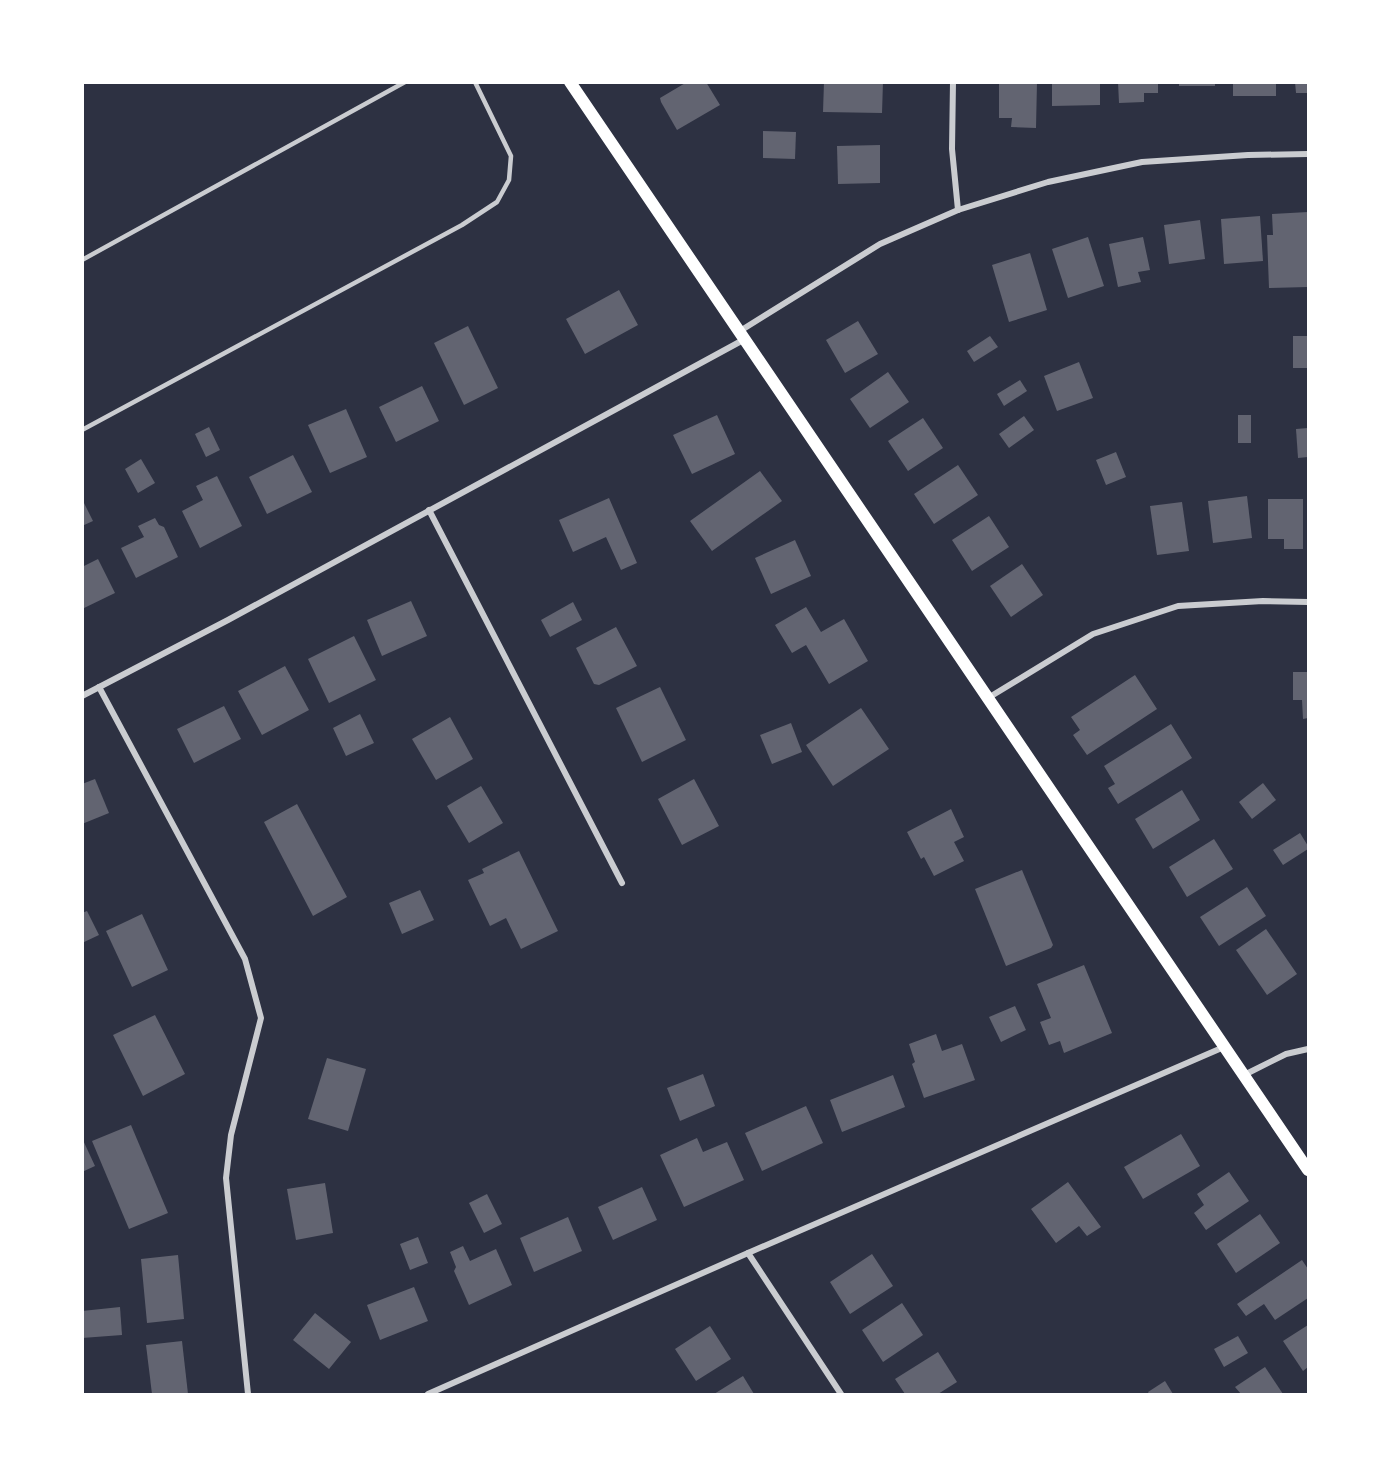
<svg xmlns="http://www.w3.org/2000/svg" width="1391" height="1477" font-family="'Exo 2',sans-serif">
	<style>
		.building { fill: #626471 }
		.lines { fill: none; stroke-linecap: round; stroke-linejoin: round }
		.service { stroke: #caccd0; stroke-width: 4.5 }
		.minor { stroke: #caccd0; stroke-width: 6 }
		.secondary { stroke: #fff; stroke-width: 12 }
	</style>
	<rect width="100%" height="100%" fill="#2d3142"/>
	<g class="building">
		<polygon points="687,82 706,82 720,105 677,130 661,102 660,98"/>
		<polygon points="824,82 883,82 882,113 823,112"/>
		<polygon points="999,82 1037,82 1036,128 1011,127 1012,118 999,118"/>
		<polygon points="1052,82 1100,82 1100,105 1052,106"/>
		<polygon points="1118,82 1158,82 1158,93 1144,93 1144,102 1119,103"/>
		<rect x="1179" y="82" width="36" height="4"/>
		<rect x="1233" y="82" width="43" height="14"/>
		<polygon points="1295,82 1308,82 1308,93 1296,93"/>
		<polygon points="763,131 796,132 795,159 763,158"/>
		<polygon points="880,145 880,183 838,184 837,146"/>
		<polygon points="1308,212 1308,287 1269,288 1267,235 1273,235 1272,214"/>
		<polygon points="1260,216 1263,261 1224,264 1221,219"/>
		<polygon points="1200,220 1205,259 1169,264 1164,225"/>
		<polygon points="1088,237 1104,286 1068,298 1052,249"/>
		<polygon points="1143,237 1150,270 1138,272 1141,282 1118,287 1109,244"/>
		<polygon points="1030,253 1047,310 1009,322 992,265"/>
		<polygon points="619,290 638,325 585,354 566,319"/>
		<polygon points="858,321 878,354 845,373 826,340"/>
		<polygon points="468,326 498,388 464,405 434,343"/>
		<polygon points="990,336 998,347 974,362 967,351"/>
		<rect x="1293" y="336" width="15" height="32"/>
		<polygon points="1079,362 1093,398 1057,411 1044,376"/>
		<polygon points="888,372 909,402 870,428 850,399"/>
		<polygon points="1020,380 1027,391 1004,406 997,394"/>
		<polygon points="422,386 439,421 396,442 379,407"/>
		<polygon points="346,409 367,457 330,473 308,425"/>
		<polygon points="717,415 735,454 692,474 673,435"/>
		<rect x="1238" y="415" width="13" height="28"/>
		<polygon points="1024,416 1034,430 1009,448 999,434"/>
		<polygon points="923,418 943,448 908,471 888,441"/>
		<polygon points="209,427 220,450 206,457 195,434"/>
		<polygon points="1308,428 1308,457 1298,458 1296,429"/>
		<polygon points="1116,452 1126,477 1106,485 1096,460"/>
		<polygon points="293,455 312,492 267,514 249,477"/>
		<polygon points="141,459 155,483 138,493 125,469"/>
		<polygon points="958,465 978,495 934,524 914,494"/>
		<polygon points="760,471 782,501 712,551 690,521"/>
		<polygon points="217,476 242,526 200,548 182,511 203,500 196,486"/>
		<polygon points="1247,496 1252,538 1213,543 1208,501"/>
		<polygon points="609,498 637,563 621,570 606,537 573,552 559,520"/>
		<polygon points="82,499 93,521 82,526"/>
		<polygon points="1268,499 1303,499 1303,549 1284,549 1284,539 1268,539"/>
		<polygon points="1182,502 1189,551 1157,555 1150,506"/>
		<polygon points="989,516 1009,547 972,571 952,540"/>
		<polygon points="155,518 159,525 164,527 178,557 136,578 121,548 144,537 138,526"/>
		<polygon points="795,540 811,576 771,594 755,558"/>
		<polygon points="98,559 115,593 82,609 82,567"/>
		<polygon points="1022,564 1043,595 1011,617 990,586"/>
		<polygon points="411,601 427,636 382,656 367,620"/>
		<polygon points="573,602 582,620 550,637 541,620"/>
		<polygon points="806,607 821,632 844,619 868,661 829,684 806,645 792,653 775,625"/>
		<polygon points="616,627 637,666 599,685 594,684 576,648"/>
		<polygon points="354,636 376,680 329,703 308,659"/>
		<polygon points="285,666 309,710 262,735 238,691"/>
		<polygon points="1293,672 1308,672 1308,718 1303,719 1302,700 1293,700"/>
		<polygon points="1135,675 1157,709 1087,755 1073,735 1080,730 1071,717"/>
		<polygon points="660,687 686,740 642,762 616,708"/>
		<polygon points="224,706 241,739 194,763 177,729"/>
		<polygon points="861,708 889,749 833,786 806,745"/>
		<polygon points="360,714 374,743 346,756 333,728"/>
		<polygon points="450,717 473,759 436,780 412,739"/>
		<polygon points="791,723 802,752 772,764 760,735"/>
		<polygon points="1171,724 1192,758 1118,804 1108,788 1115,784 1104,766"/>
		<polygon points="95,779 109,813 82,824 82,784"/>
		<polygon points="694,779 719,826 682,845 658,799"/>
		<polygon points="1263,783 1276,800 1252,819 1239,802"/>
		<polygon points="481,786 503,823 469,843 447,806"/>
		<polygon points="1182,790 1200,820 1153,849 1135,819"/>
		<polygon points="297,804 347,897 313,916 264,822"/>
		<polygon points="951,809 964,837 954,842 964,861 934,876 924,857 921,859 907,832"/>
		<polygon points="1300,833 1308,846 1308,849 1283,865 1273,850"/>
		<polygon points="1214,839 1233,869 1187,897 1169,867"/>
		<polygon points="519,851 558,931 521,949 506,918 490,926 468,880 484,873 482,869"/>
		<polygon points="1022,870 1053,945 1051,948 1006,966 975,889"/>
		<polygon points="1247,887 1266,916 1219,946 1200,917"/>
		<polygon points="420,890 434,920 402,934 389,903"/>
		<polygon points="87,911 99,935 82,943 82,913"/>
		<polygon points="142,914 168,970 132,987 106,931"/>
		<polygon points="1266,929 1297,974 1267,995 1236,950"/>
		<polygon points="1084,965 1112,1033 1064,1053 1060,1041 1049,1045 1040,1022 1051,1018 1037,984"/>
		<polygon points="1015,1006 1026,1030 1001,1042 989,1017"/>
		<polygon points="155,1015 185,1074 143,1096 113,1035"/>
		<polygon points="936,1034 942,1051 962,1044 975,1080 924,1098 912,1064 915,1062 909,1044"/>
		<polygon points="327,1058 366,1069 348,1131 308,1119"/>
		<polygon points="703,1074 715,1106 680,1121 667,1088"/>
		<polygon points="893,1075 905,1107 842,1132 830,1100"/>
		<polygon points="806,1106 823,1143 762,1171 745,1133"/>
		<polygon points="131,1125 168,1213 129,1229 92,1141"/>
		<polygon points="1181,1134 1200,1166 1143,1199 1124,1167"/>
		<polygon points="82,1138 95,1166 82,1172"/>
		<polygon points="697,1138 703,1152 727,1142 744,1180 684,1207 660,1155"/>
		<polygon points="1229,1172 1249,1201 1206,1230 1194,1213 1204,1205 1197,1194"/>
		<polygon points="1068,1182 1101,1227 1087,1236 1079,1226 1056,1243 1031,1209"/>
		<polygon points="325,1183 333,1233 296,1240 287,1189"/>
		<polygon points="642,1187 657,1220 613,1240 598,1207"/>
		<polygon points="487,1194 502,1224 484,1233 469,1203"/>
		<polygon points="1260,1214 1280,1243 1236,1273 1217,1244"/>
		<polygon points="568,1217 582,1251 534,1272 520,1238"/>
		<polygon points="418,1237 428,1263 410,1270 400,1244"/>
		<polygon points="463,1246 470,1261 496,1249 512,1285 469,1305 454,1271 456,1267 450,1252"/>
		<polygon points="872,1254 893,1286 850,1314 830,1282"/>
		<polygon points="178,1255 184,1319 147,1323 141,1259"/>
		<polygon points="1302,1260 1308,1269 1308,1298 1275,1320 1264,1304 1246,1316 1237,1304"/>
		<polygon points="414,1287 428,1321 380,1340 367,1305"/>
		<polygon points="902,1303 923,1335 883,1362 862,1330"/>
		<polygon points="120,1307 122,1335 82,1338 82,1311"/>
		<polygon points="315,1313 351,1342 329,1369 293,1340"/>
		<polygon points="1308,1325 1308,1367 1303,1371 1283,1341"/>
		<polygon points="710,1326 731,1359 696,1381 675,1349"/>
		<polygon points="1238,1336 1248,1353 1224,1367 1214,1349"/>
		<polygon points="182,1341 188,1394 152,1394 146,1345"/>
		<polygon points="938,1352 957,1382 938,1394 905,1394 895,1379"/>
		<polygon points="1265,1367 1283,1394 1241,1394 1235,1387"/>
		<polygon points="743,1376 754,1394 714,1394"/>
		<polygon points="1165,1381 1173,1394 1149,1394 1148,1392"/>
	</g>
	<g class="lines">
		<g class="service">
			<polyline points="82,260 405,82"/>
			<polyline points="82,430 462,225 497,202 509,180 511,156 475,82"/>
		</g>
		<g class="minor">
			<polyline points="953,82 952,149 958,210"/>
			<polyline points="740,331 880,244 958,210 1048,182 1142,162 1248,155 1308,154"/>
			<polyline points="429,510 622,883"/>
			<polyline points="99,687 245,959 261,1018 231,1135 226,1178 248,1394"/>
			<polyline points="82,696 228,620 745,339"/>
			<polyline points="988,698 1093,634 1178,606 1263,601 1308,602"/>
			<polyline points="1244,1075 1286,1054 1308,1049"/>
			<polyline points="748,1253 841,1394"/>
			<polyline points="428,1394 748,1253 1224,1047"/>
		</g>
		<polyline class="secondary" points="570,82 1308,1170"/>
	</g>
	<rect width="1391" height="1477" fill="none" stroke="#ffffff" stroke-width="168"/>
</svg>
